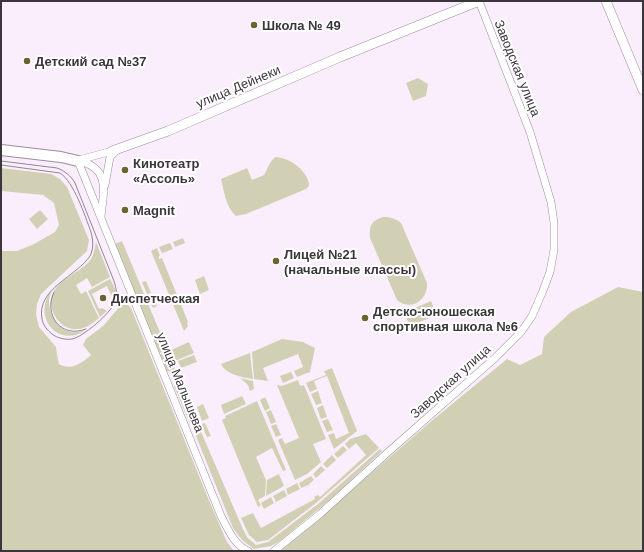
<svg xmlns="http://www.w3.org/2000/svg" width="644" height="552" font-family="Arial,sans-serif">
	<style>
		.green { fill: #d2d0b4 }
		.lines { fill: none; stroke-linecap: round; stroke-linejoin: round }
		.minor-casing { stroke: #9a8e9b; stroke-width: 8 }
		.tertiary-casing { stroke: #9a8e9b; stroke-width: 10 }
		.secondary-casing { stroke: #9a8e9b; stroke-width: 12 }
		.minor { stroke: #fff; stroke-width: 7 }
		.tertiary { stroke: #fff; stroke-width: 9 }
		.secondary { stroke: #fff; stroke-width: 10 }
		.tram { stroke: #908891; stroke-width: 1 }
		.poi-dot { fill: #696430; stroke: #fff; stroke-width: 1.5 }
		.labels { text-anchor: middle; stroke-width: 4; stroke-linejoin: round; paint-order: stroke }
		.poi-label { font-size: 13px; font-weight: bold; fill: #3b363b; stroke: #fff; text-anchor: start }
		.street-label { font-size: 13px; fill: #3b363b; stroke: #fff }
	</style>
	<rect width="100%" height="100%" fill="#fbeefc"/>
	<g class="green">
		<polygon points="418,78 428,84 426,96 413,101 406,83"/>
		<path d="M275 157C289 157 309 171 309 186L306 189 246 214 236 216C226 208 224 191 221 179L247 168 252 180 264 175 270 163Z"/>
		<path d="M1 168 51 174 60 179 67 187 89 240 87 251 41 294 37 304 36 314 39 327 56 347 57 355 59 364C71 371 82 363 91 355L83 345 86 339 103 326 122 304H127L131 308 208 498 227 542 234 551H1V251H17L34 244 55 232 59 225 54 203 43 195 1 191Z"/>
		<polygon points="40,210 48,219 37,229 29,219"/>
		<path d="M383 217C390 217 395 218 401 223L427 283C428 300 411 312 397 300L370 238C369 226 371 221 383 217Z"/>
		<polygon points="183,238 185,243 175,247 173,242"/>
		<polygon points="122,241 169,354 159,352 115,244"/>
		<path d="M96 242 110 277 92 287 87 278 76 285 81 294 86 291 99 318C93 323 86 329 77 329 63 331 50 314 51 301 53 279 81 274 91 259 94 254 95 248 96 242Z"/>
		<polygon points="170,243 173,249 162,253 159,247"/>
		<polygon points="157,248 160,256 159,256 159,259 162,258 188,322 187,323 188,326 184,331 151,251"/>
		<polygon points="204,276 209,290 200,294 195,280"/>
		<path d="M110 279C114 286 119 295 114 302L107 286 92 294 99 309 102 308 107 311 100 317 88 291Z"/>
		<polygon points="146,281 151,293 147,294 142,282"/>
		<polygon points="618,287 643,292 643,551 281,551 435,418 507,359 520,365 542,354 544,337 571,312"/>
		<path d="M51 291C51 294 49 297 49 300 48 313 58 330 71 332 76 333 82 331 86 330 58 349 32 317 51 291Z"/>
		<polygon points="152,294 157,306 153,308 147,296"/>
		<polygon points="431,301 437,315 410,326 404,313"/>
		<polygon points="282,339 303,342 315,348 310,372 297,377 294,371 303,367 298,354 263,368 268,381 254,379 252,352"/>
		<polygon points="189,342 194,353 175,361 171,350"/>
		<path d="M250 353 253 379C244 378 225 374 221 364Z"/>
		<polygon points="160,354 170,356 175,371 171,372 167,371"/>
		<polygon points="194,355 197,362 181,368 178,361"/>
		<polygon points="332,368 357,431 334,449 328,435 334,433 336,439 349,433 327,376 314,381 317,389 310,392 306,383 326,375 324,371"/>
		<polygon points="291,372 294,378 283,383 280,376"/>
		<polygon points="240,378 253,381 254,389 250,391 248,385"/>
		<polygon points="298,380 300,386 304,385 326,439 313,444 321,462 307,474 295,480 278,440 282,438 285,444 299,438 277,385 282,386"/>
		<polygon points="179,382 196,423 190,424 174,386"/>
		<polygon points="318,391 322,403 316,405 311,394"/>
		<polygon points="242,396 246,404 224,414 221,405"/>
		<polygon points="265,397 270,408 265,411 260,400"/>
		<polygon points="257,401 286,470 283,471 272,448 256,457 266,480 265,496 258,500 261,505 258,507 222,420 226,418 225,416"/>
		<polygon points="203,404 209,418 202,421 197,407"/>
		<polygon points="323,405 327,417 321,419 317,408"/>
		<polygon points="271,410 276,422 271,424 266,412"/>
		<polygon points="328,419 333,430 327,432 322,421"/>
		<polygon points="205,423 211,436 207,437 201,424"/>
		<polygon points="276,424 281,435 276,437 271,426"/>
		<polygon points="199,427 242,527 247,537 256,545 268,542 318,504 380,449 382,451 333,497 280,541 271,546 254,549 242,540 233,528 194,431"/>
		<polygon points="366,434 379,448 316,503 268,540 257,542 249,535 241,518 253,513 261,528 315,499 314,497 318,495 320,497 366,455 356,443 349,449 345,444 350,439"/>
		<polygon points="343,446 347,450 338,458 334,454"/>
		<polygon points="332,455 336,460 327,468 323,464"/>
		<polygon points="321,466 325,470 316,478 313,474"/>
		<polygon points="279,474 284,486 266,496 267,480"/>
		<polygon points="311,476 314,480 309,484 310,486 308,485 301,488 299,483"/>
		<polygon points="297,483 300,489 288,495 286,489"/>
		<polygon points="284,490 287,496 276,502 273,496"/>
		<polygon points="271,497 274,503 264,509 261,503"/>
	</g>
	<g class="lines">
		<g class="minor-casing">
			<g id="minor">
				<polyline points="79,160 112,151"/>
				<path d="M78 161 221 516C228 529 234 545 248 551"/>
				<path d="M78 161C110 167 104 191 101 216"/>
				<polyline points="105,185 110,157 117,150"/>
				<polyline points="274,551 320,514 386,454 495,358 521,332 532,316 542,293 550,272 554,250 554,223 551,202 530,132 479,1"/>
			</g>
		</g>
		<g class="tertiary-casing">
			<g id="tertiary">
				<polyline points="606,1 643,90"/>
				<polyline points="112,151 168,131 340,57 479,1"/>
			</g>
		</g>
		<g class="secondary-casing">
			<polyline id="secondary" points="1,150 61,157 78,161"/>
		</g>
		<use href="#minor" class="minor"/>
		<use href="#tertiary" class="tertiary"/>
		<use href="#secondary" class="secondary"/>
		<g class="tram">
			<path d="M1 161 57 168C65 171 71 176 75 183L114 281C116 288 118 295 115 302 111 313 83 337 72 339 65 340 57 338 52 334 47 330 43 325 42 319 36 289 77 276 90 256 94 248 93 240 91 232 85 216 74 182 60 173L1 165"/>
			<path d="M54 292C43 315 61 339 86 329"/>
		</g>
	</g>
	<g class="poi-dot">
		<circle cx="254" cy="25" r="4"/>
		<circle cx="27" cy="61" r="4"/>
		<circle cx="125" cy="170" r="4"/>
		<circle cx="125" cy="210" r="4"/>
		<circle cx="276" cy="261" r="4"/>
		<circle cx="103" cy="298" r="4"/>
		<circle cx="365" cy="318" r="4"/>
	</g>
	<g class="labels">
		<g class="poi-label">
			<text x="262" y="30">Школа № 49</text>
			<text x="35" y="66">Детский сад №37</text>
			<text x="133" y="168">Кинотеатр<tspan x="133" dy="15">«Ассоль»</tspan></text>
			<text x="133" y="215">Magnit</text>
			<text x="284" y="259">Лицей №21<tspan x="284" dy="15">(начальные классы)</tspan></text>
			<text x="111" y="303">Диспетческая</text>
			<text x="373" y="316">Детско-юношеская<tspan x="373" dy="15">спортивная школа №6</tspan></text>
		</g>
		<g class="street-label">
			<text transform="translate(518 68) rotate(68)" y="5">Заводская улица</text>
			<text transform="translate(238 86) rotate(-23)" y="5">улица Дейнеки</text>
			<text transform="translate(450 381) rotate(-42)" y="5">Заводская улица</text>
			<text transform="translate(181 382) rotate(68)" y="5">улица Малышева</text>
		</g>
	</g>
	<rect width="644" height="552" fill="none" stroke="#3b363b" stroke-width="4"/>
</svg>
